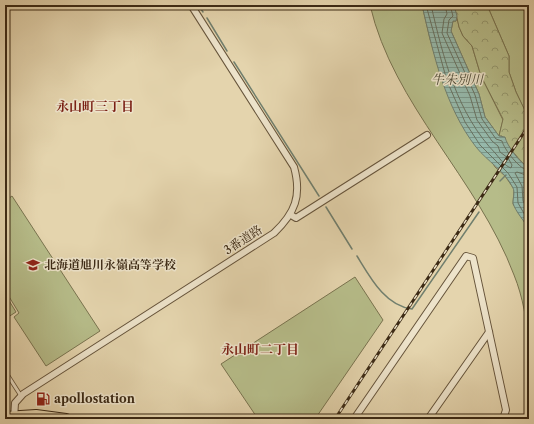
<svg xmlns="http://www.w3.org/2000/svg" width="534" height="424" font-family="'Libre Caslon Text','Noto Serif JP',serif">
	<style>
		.green { fill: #b6bc89; stroke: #79734f }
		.forest { fill: url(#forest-crowns); stroke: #79734f }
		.water { fill: url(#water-rules); stroke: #717f6e }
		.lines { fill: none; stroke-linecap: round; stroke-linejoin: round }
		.shore { stroke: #687160; stroke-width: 1 }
		.stream { stroke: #717f6e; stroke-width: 1.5 }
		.lane-casing { stroke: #66543b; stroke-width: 4.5 }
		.street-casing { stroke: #66543b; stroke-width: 8 }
		.primary-casing { stroke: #3c2a15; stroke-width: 12 }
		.lane { stroke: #ede3ca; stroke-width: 3 }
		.street { stroke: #ede3ca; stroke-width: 6 }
		.primary { stroke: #e4d4ad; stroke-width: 10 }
		.rail-casing { stroke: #3c2a15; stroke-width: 3 }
		.rail { stroke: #ede3ca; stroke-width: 1.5; stroke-dasharray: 4.5; stroke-linecap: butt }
		.labels { text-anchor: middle; stroke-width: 3; stroke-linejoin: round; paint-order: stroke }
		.street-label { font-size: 12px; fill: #3c2a15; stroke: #ede3ca }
		.poi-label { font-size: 12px; font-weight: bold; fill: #3c2a15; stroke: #ede3ca; text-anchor: start }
		.water-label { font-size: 13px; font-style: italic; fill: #524e3a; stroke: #ede3ca }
		.neighbourhood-label { font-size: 13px; font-weight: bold; fill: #7a1f14; stroke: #ede3ca }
	</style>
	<defs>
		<pattern id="forest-crowns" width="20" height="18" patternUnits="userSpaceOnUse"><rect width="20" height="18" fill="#b6bc89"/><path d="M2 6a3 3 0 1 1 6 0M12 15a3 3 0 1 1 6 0" fill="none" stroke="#95996f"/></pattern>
		<pattern id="water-rules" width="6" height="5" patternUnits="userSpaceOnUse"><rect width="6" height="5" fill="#95b8aa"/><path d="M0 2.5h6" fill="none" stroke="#7b9689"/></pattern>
	</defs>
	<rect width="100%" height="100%" fill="#e4d4ad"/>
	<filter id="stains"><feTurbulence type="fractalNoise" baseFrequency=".005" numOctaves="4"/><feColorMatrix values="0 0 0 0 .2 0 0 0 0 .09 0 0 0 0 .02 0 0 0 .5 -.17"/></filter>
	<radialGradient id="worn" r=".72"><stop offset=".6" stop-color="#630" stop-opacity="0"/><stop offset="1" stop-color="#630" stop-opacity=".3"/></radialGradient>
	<g class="green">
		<path d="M370 5H422L430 39 443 83 495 167 505 176 514 189 513 204 529 229V346C527 322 523 297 514 275 478 179 393 105 370 5Z"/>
		<polygon points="487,5 521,5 529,19 529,119 516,92 509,72 509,56"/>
		<polygon points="457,16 459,27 463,36 472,46 481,76 503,120 499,136 485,117 479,94 451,31 453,21 456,21"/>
		<polygon points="12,196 100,331 46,366 14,317 19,313 5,290 5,201"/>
		<polygon points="355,277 383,320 315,419 258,419 221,364"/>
		<polygon points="5,294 16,312 5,319"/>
	</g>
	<path class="forest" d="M454 5H487L509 56V72L516 92 529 119V168C521 163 507 145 502 136H499L503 119 481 76 472 46 463 36 459 27Z"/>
	<path class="water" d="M422 5H454L457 16 456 21H453L451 31 479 94 485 117 499 136 505 137C507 146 520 163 529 168V229C525 222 515 211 513 203 513 198 515 192 513 188 505 171 487 161 476 147 445 107 433 53 422 5Z"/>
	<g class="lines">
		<g class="shore">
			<polyline points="426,5 447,81 465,122 480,145 508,173 517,187 518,203 529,222"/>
			<path d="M431 5C443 57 457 114 496 154 500 159 505 166 511 168L512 165 508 158 500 152 498 146 492 141 477 120 470 96 442 33 444 19 447 14 445 5"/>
			<path d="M450 5 453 16 449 20 447 33 475 95 482 119 496 139 502 141C504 149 520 170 529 171"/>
			<polyline points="529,176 517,172 515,173 522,186 523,201 529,212"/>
		</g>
		<g class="stream">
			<polyline points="198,5 203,12"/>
			<polyline points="207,18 227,51"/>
			<polyline points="234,62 319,196"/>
			<polyline points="500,181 506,175"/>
			<polyline points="326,207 352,249"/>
			<path d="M357 256C370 277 385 306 412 309L479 212"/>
		</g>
		<g class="lane-casing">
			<polyline id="lane" points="5,371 21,396"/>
		</g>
		<g class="street-casing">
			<g id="street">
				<polyline points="291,215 296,218 427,135"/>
				<path d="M14 419 15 403 23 394 274 233C295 213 302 196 294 167L191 5"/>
				<polyline points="354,419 466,256 473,258 506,410 503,419"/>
				<polyline points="428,419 489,332"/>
			</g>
		</g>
		<g class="primary-casing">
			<polyline id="primary" points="5,417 36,415 66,419"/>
		</g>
		<use href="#lane" class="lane"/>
		<use href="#street" class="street"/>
		<use href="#primary" class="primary"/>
		<g class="rail-casing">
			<polyline id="rail" points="335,419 529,125"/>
		</g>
		<use href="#rail" class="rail"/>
	</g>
	<defs>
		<g id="school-bare" transform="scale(1.08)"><path d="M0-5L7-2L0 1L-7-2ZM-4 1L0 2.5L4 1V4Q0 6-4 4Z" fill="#8f2418" stroke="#ede3ca" stroke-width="2.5" paint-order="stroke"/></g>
		<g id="fuel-bare" transform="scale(1.08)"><path d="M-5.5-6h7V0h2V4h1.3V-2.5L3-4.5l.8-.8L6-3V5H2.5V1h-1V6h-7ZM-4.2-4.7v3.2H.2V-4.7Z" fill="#8f2418" stroke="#ede3ca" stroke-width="2.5" paint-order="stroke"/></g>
	</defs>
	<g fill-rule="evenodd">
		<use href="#school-bare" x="33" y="265"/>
		<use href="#fuel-bare" x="43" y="399"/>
	</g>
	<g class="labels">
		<g class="street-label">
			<text transform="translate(243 240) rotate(-33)" y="4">3番道路</text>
		</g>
		<g class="poi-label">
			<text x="44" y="269">北海道旭川永嶺高等学校</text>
			<text x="54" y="403">apollostation</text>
		</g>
		<g class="water-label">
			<text x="457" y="84">牛朱別川</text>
		</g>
		<g class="neighbourhood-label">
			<text x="95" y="111">永山町三丁目</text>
			<text x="260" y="354">永山町二丁目</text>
		</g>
	</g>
	<rect width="534" height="424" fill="none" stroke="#e4d4ad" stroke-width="20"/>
	<rect x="6" y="6" width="522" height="412" fill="none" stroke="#3c2a15" stroke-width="2"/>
	<rect x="10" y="10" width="514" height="404" fill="none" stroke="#3c2a15"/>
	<rect width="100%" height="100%" filter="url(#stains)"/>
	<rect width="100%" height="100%" fill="url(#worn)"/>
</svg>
